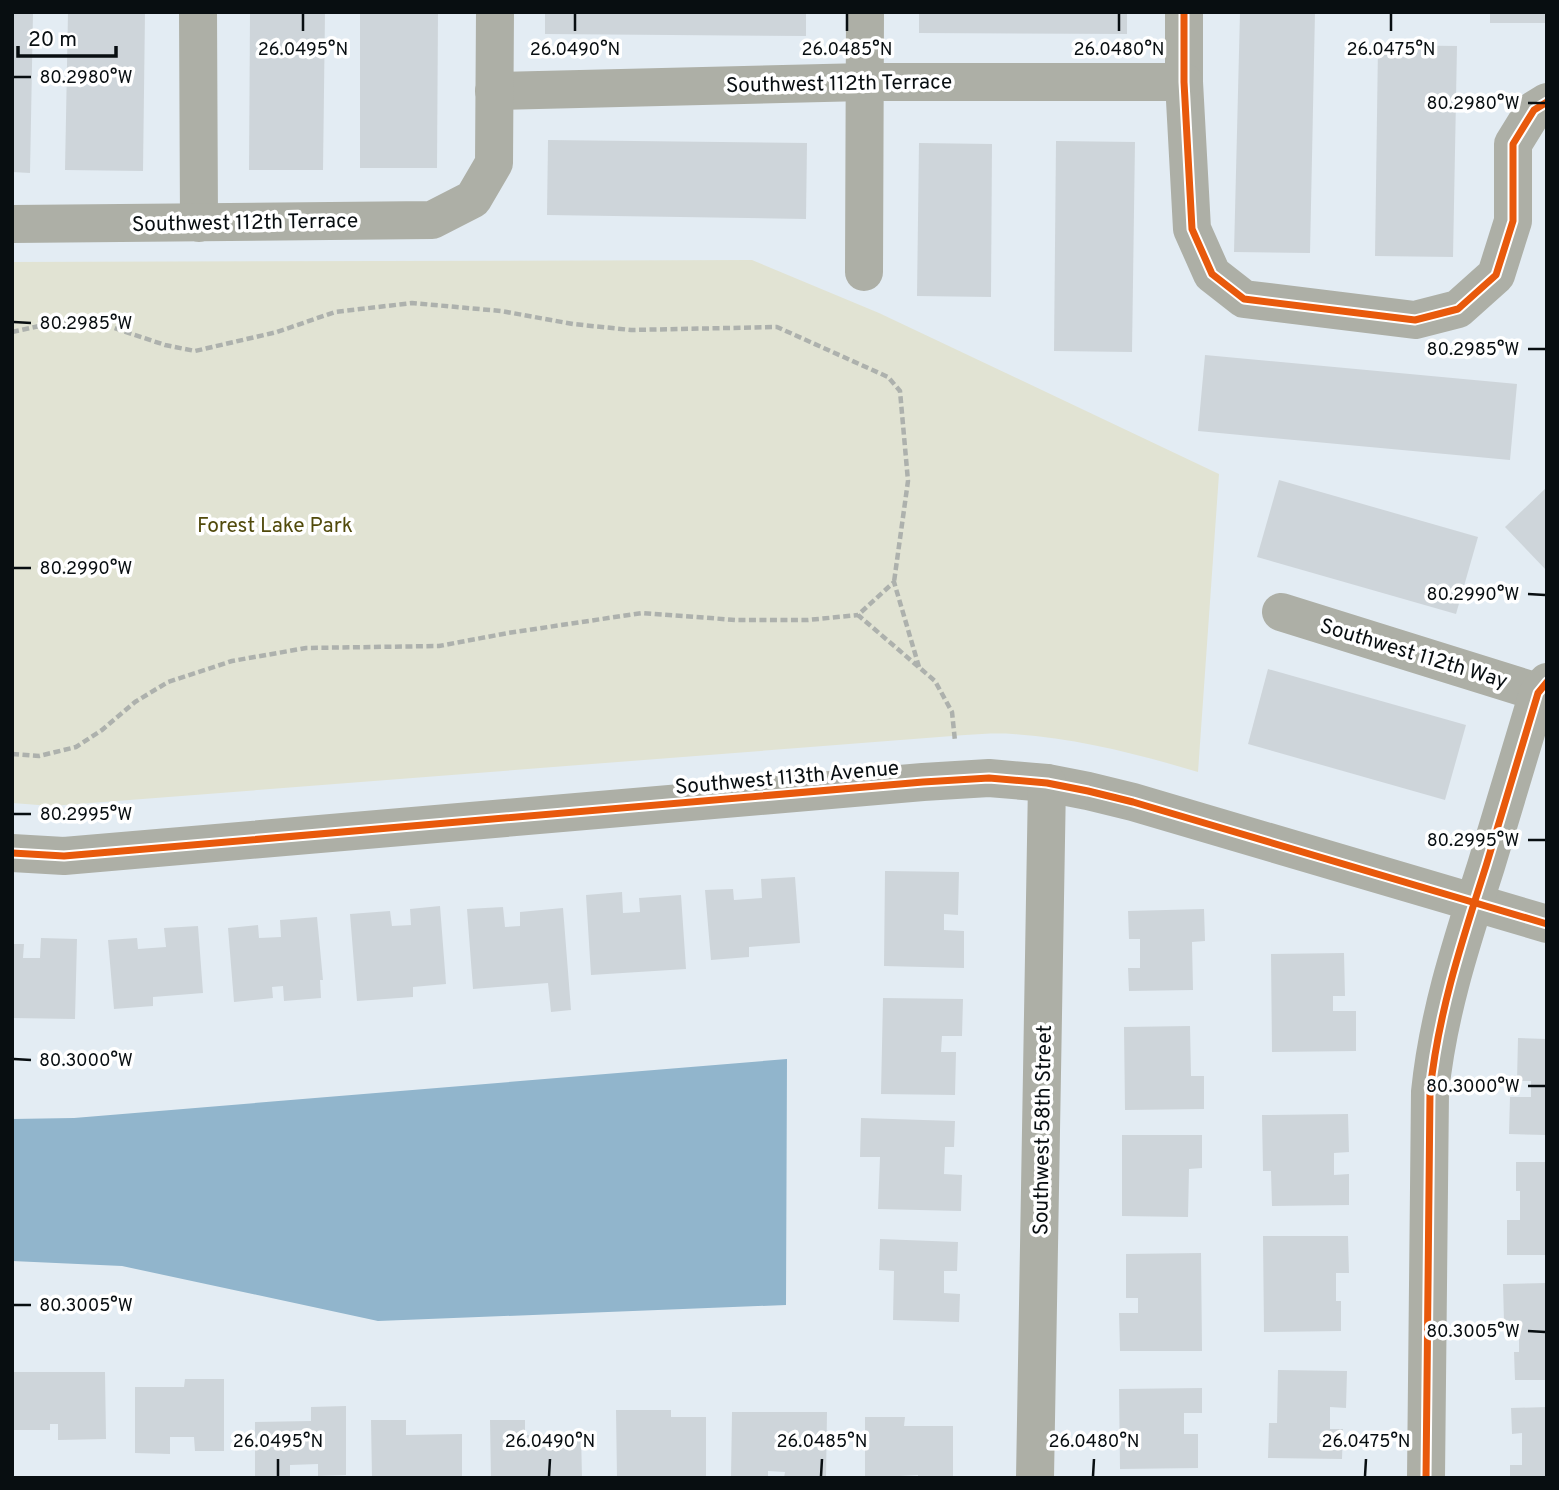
<svg xmlns="http://www.w3.org/2000/svg" width="1559" height="1490" font-family="Overpass,sans-serif">
	<style>
		.green { fill: #e1e3d3 }
		.water { fill: #91b5cc }
		.building { fill: #ced5da }
		.lines { fill: none; stroke-linecap: round; stroke-linejoin: round }
		.path { stroke: #adb1ad; stroke-width: 4.5; stroke-dasharray: 7 3.5; stroke-linecap: butt }
		.minor { stroke: #adafa6; stroke-width: 38 }
		.cycleway-casing { stroke: #fff; stroke-width: 11 }
		.cycleway { stroke: #e8590c; stroke-width: 7 }
		.ticks { fill: none; stroke: #080e11; stroke-width: 2.5 }
		.labels { text-anchor: middle; stroke-width: 7; stroke-linejoin: round; paint-order: stroke }
		.street-label { font-size: 21px; fill: #080e11; stroke: #fff }
		.park-label { font-size: 21px; fill: #514a0b; stroke: #fff }
		.ticks-label { font-size: 18px; text-anchor: middle; fill: #080e11; stroke: #fff; stroke-width: 7; stroke-linejoin: round; paint-order: stroke }
	</style>
	<rect width="100%" height="100%" fill="#e3ecf3"/>
	<path class="green" d="M752 260 879 313 1219 474 1198 772C1138 754 1076 738 1013 734 997 733 981 734 965 735L52 806 12 803V262Z"/>
	<polygon class="water" points="787,1059 786,1305 378,1321 122,1266 12,1261 12,1119 74,1118"/>
	<g class="building">
		<polygon points="12,12 33,12 30,173 12,172"/>
		<polygon points="68,12 145,12 143,171 65,170"/>
		<polygon points="250,12 325,12 323,170 249,170"/>
		<polygon points="360,12 438,12 437,168 360,168"/>
		<polygon points="545,12 806,12 806,36 545,34"/>
		<polygon points="919,12 1127,12 1127,34 919,33"/>
		<polygon points="1240,12 1315,12 1310,253 1234,252"/>
		<rect x="1490" y="12" width="57" height="11"/>
		<polygon points="1378,45 1457,46 1453,257 1375,256"/>
		<polygon points="548,140 807,143 806,219 547,215"/>
		<polygon points="1056,141 1135,142 1132,352 1054,351"/>
		<polygon points="919,143 992,144 991,297 917,296"/>
		<polygon points="1205,355 1517,384 1510,460 1198,431"/>
		<polygon points="1279,480 1478,537 1456,614 1257,557"/>
		<polygon points="1547,487 1547,571 1505,527"/>
		<polygon points="1268,669 1466,725 1445,800 1248,744"/>
		<polygon points="885,871 959,872 958,915 944,914 944,930 964,931 964,968 884,966"/>
		<polygon points="795,877 800,943 749,947 749,957 711,960 705,890 733,889 734,900 762,898 761,879"/>
		<polygon points="622,892 623,913 640,912 639,898 681,895 686,969 591,975 586,895"/>
		<polygon points="440,906 446,984 413,987 413,997 357,1001 350,914 390,911 392,926 411,925 410,909"/>
		<polygon points="503,907 505,927 520,926 520,912 563,908 571,1010 551,1012 548,983 473,989 467,909"/>
		<polygon points="1204,909 1205,941 1192,942 1193,990 1129,991 1128,968 1140,968 1140,939 1129,939 1128,911"/>
		<polygon points="317,917 323,980 320,980 321,998 284,1001 283,986 272,987 273,998 234,1002 228,928 258,925 259,938 281,937 280,920"/>
		<polygon points="198,926 203,993 153,997 153,1006 114,1009 108,940 137,938 138,949 166,947 164,928"/>
		<polygon points="41,938 77,939 75,1019 12,1018 12,944 24,944 23,958 40,958"/>
		<polygon points="1344,953 1345,996 1333,996 1333,1011 1356,1011 1356,1051 1272,1052 1271,954"/>
		<polygon points="883,998 963,999 962,1036 942,1036 941,1052 956,1052 955,1095 881,1094"/>
		<polygon points="1190,1026 1191,1076 1204,1076 1204,1109 1125,1110 1124,1027"/>
		<polygon points="1518,1038 1547,1039 1547,1135 1509,1134 1510,1097 1531,1097 1531,1081 1517,1081"/>
		<polygon points="1348,1114 1349,1152 1334,1153 1334,1175 1349,1174 1349,1205 1272,1206 1271,1171 1263,1171 1262,1115"/>
		<polygon points="861,1118 955,1121 954,1147 945,1147 944,1174 962,1175 961,1211 878,1209 880,1157 860,1157"/>
		<polygon points="1122,1135 1202,1135 1202,1168 1189,1169 1188,1217 1122,1216"/>
		<polygon points="1516,1162 1547,1162 1547,1255 1507,1255 1507,1220 1520,1220 1520,1191 1516,1191"/>
		<polygon points="1263,1236 1348,1236 1349,1273 1336,1273 1336,1301 1341,1301 1341,1331 1264,1332"/>
		<polygon points="880,1239 958,1242 957,1271 944,1271 944,1293 960,1294 959,1322 893,1320 894,1271 879,1270"/>
		<polygon points="1201,1253 1202,1351 1120,1351 1119,1313 1138,1313 1138,1298 1126,1298 1126,1254"/>
		<polygon points="1547,1283 1547,1380 1515,1380 1514,1352 1519,1352 1519,1321 1504,1322 1503,1284"/>
		<polygon points="1278,1370 1347,1371 1346,1408 1330,1407 1330,1429 1343,1429 1342,1459 1268,1458 1269,1423 1277,1423"/>
		<polygon points="12,1372 105,1372 106,1439 58,1440 58,1424 50,1424 50,1430 12,1430"/>
		<polygon points="185,1379 224,1379 224,1451 195,1451 194,1437 170,1437 170,1454 135,1453 135,1387 184,1387"/>
		<polygon points="1202,1388 1202,1413 1184,1413 1184,1434 1198,1434 1198,1468 1120,1469 1119,1389"/>
		<polygon points="346,1406 346,1475 318,1476 318,1464 290,1465 290,1478 255,1478 255,1422 311,1421 311,1407"/>
		<polygon points="1547,1407 1547,1478 1510,1478 1510,1465 1522,1465 1522,1433 1512,1434 1511,1408"/>
		<polygon points="616,1410 671,1410 671,1417 706,1417 706,1478 617,1478"/>
		<polygon points="732,1412 827,1412 826,1478 784,1478 785,1472 768,1471 768,1478 731,1478"/>
		<polygon points="865,1417 905,1417 904,1426 953,1426 953,1478 918,1478 918,1475 865,1478"/>
		<polygon points="371,1420 406,1420 406,1435 462,1434 462,1478 372,1478"/>
		<polygon points="490,1420 525,1420 525,1435 581,1434 582,1478 491,1478"/>
	</g>
	<g class="lines">
		<g class="path">
			<polyline points="12,332 67,320 99,323 165,345 195,351 277,332 335,312 412,303 501,311 573,324 631,330 777,327 888,377 900,391 908,481 894,582"/>
			<polyline points="919,667 894,582 858,615 935,681 952,712 955,741"/>
			<polyline points="12,754 39,756 76,747 102,730 135,702 168,682 232,661 306,648 439,646 508,633 642,613 736,620 808,620 858,615"/>
		</g>
		<g class="minor">
			<polyline points="198,12 199,223"/>
			<polyline points="1184,12 1184,82 1192,229 1212,274 1244,299 1415,320 1458,309 1496,275 1513,221 1513,144 1534,110 1547,102"/>
			<polyline points="494,91 865,82 1184,82"/>
			<polyline points="12,224 432,220 473,199 494,163 495,12"/>
			<polyline points="864,272 865,12"/>
			<polyline points="1281,612 1547,695"/>
			<polyline points="12,853 64,856 923,782 989,778 1047,783 1088,791 1133,802 1547,924"/>
			<polyline points="1035,1478 1047,783"/>
			<path d="M1426 1478 1430 1092C1438 1013 1462 941 1486 866 1504 808 1521 750 1538 693L1547 682"/>
		</g>
		<g class="cycleway-casing">
			<g id="cycleway">
				<polyline points="1184,12 1184,82 1192,229 1212,274 1244,299 1415,320 1458,309 1496,275 1513,221 1513,144 1534,110 1547,102"/>
				<polyline points="12,853 64,856 923,782 989,778 1047,783 1088,791 1133,802 1547,924"/>
				<path d="M1426 1478 1430 1092C1438 1013 1462 941 1486 866 1504 808 1521 750 1538 693L1547 682"/>
			</g>
		</g>
		<use href="#cycleway" class="cycleway"/>
	</g>
	<path class="ticks" d="M303 31V14M575 31V14M847 31V14M1119 31V14M1391 31V14M14 77H31M1528 103H1545M14 322 31 323M1528 349H1545M14 568H31M1528 594 1545 595M14 814H31M1528 840H1545M14 1059 31 1060M1528 1086H1545M14 1305H31M1528 1331 1545 1332M278 1476V1459M549 1476 550 1459M821 1476 822 1459M1093 1476 1094 1459M1365 1476 1366 1459"/>
	<g class="labels">
		<g class="street-label">
			<text transform="translate(839 83) rotate(-1)" y="7">Southwest 112th Terrace</text>
			<text transform="translate(245 222) rotate(-1)" y="7">Southwest 112th Terrace</text>
			<text transform="translate(1414 653) rotate(17)" y="7">Southwest 112th Way</text>
			<text transform="translate(787 777) rotate(-5)" y="7">Southwest 113th Avenue</text>
			<text transform="translate(1042 1130) rotate(-89)" y="7">Southwest 58th Street</text>
		</g>
		<g class="park-label">
			<text x="275" y="532">Forest Lake Park</text>
		</g>
	</g>
	<g class="ticks-label">
		<text x="303" y="55">26.0495°N</text>
		<text x="575" y="55">26.0490°N</text>
		<text x="847" y="55">26.0485°N</text>
		<text x="1119" y="55">26.0480°N</text>
		<text x="1391" y="55">26.0475°N</text>
		<text x="86" y="83">80.2980°W</text>
		<text x="1473" y="109">80.2980°W</text>
		<text x="86" y="329">80.2985°W</text>
		<text x="1473" y="355">80.2985°W</text>
		<text x="86" y="574">80.2990°W</text>
		<text x="1473" y="600">80.2990°W</text>
		<text x="86" y="820">80.2995°W</text>
		<text x="1473" y="846">80.2995°W</text>
		<text x="86" y="1066">80.3000°W</text>
		<text x="1473" y="1092">80.3000°W</text>
		<text x="86" y="1311">80.3005°W</text>
		<text x="1473" y="1337">80.3005°W</text>
		<text x="278" y="1447">26.0495°N</text>
		<text x="550" y="1447">26.0490°N</text>
		<text x="822" y="1447">26.0485°N</text>
		<text x="1094" y="1447">26.0480°N</text>
		<text x="1366" y="1447">26.0475°N</text>
	</g>
	<rect width="1559" height="1490" fill="none" stroke="#080e11" stroke-width="28"/>
	<path d="M18 46v10h98v-10" fill="none" stroke="#080e11" stroke-width="3.5"/>
	<text x="28" y="46" font-size="21" fill="#080e11" stroke="#ffffff" stroke-width="5" paint-order="stroke">20 m</text>
</svg>
